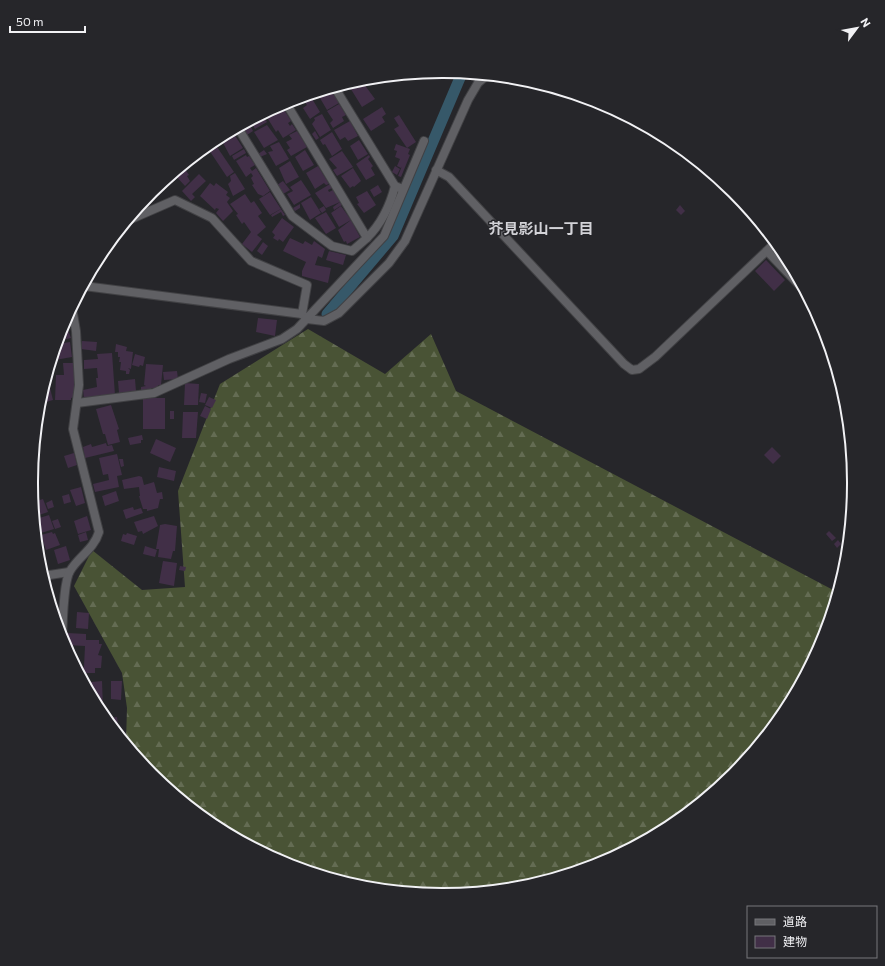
<svg xmlns="http://www.w3.org/2000/svg" width="885" height="966" font-family="Commissioner,'Noto Sans JP',sans-serif">
	<style>
		.forest { fill: url(#forest-firs) }
		.lines { fill: none; stroke-linecap: round; stroke-linejoin: round }
		.canal { stroke: #365869; stroke-width: 11 }
		.building { fill: #412f47 }
		.street-casing { stroke: #414144; stroke-width: 10 }
		.street { stroke: #606064; stroke-width: 8 }
		.labels { text-anchor: middle; stroke-width: 3; stroke-linejoin: round; paint-order: stroke }
		.neighbourhood-label { font-size: 15px; font-weight: bold; fill: #d2d2d7; stroke: #26262a }
		.rim { fill: none; stroke: #f1f1f4; stroke-width: 2 }
	</style>
	<defs>
		<pattern id="forest-firs" width="22" height="20" patternUnits="userSpaceOnUse"><rect width="22" height="20" fill="#495335"/><path d="M5 1l3.5 6h-7zM16 11l3.5 6h-7z" fill="#646c53"/></pattern>
	</defs>
	<rect width="100%" height="100%" fill="#26262a"/>
	<polygon class="forest" points="308,329 385,374 431,334 456,391 837,592 823,641 785,712 733,774 671,825 600,863 523,887 442,894 362,887 285,863 214,825 151,774 126,742 127,708 122,673 74,586 92,550 142,590 185,587 178,491 220,384"/>
	<g class="lines">
		<polyline class="canal" points="327,314 393,236 462,73"/>
	</g>
	<g class="building">
		<polygon points="361,80 375,99 362,107 349,86 351,85 350,83"/>
		<polygon points="330,89 339,103 327,110 317,93"/>
		<polygon points="311,97 320,112 310,119 303,108 307,105 304,101"/>
		<polygon points="339,104 346,115 342,117 344,121 333,128 330,123 333,120 327,111"/>
		<polygon points="281,105 291,121 288,123 290,126 292,124 296,130 283,138 278,130 276,132 265,114"/>
		<polygon points="382,107 386,114 382,117 385,122 371,131 363,119"/>
		<polygon points="322,114 331,130 320,137 312,124 315,120 314,118"/>
		<polygon points="262,115 267,122 255,129 250,121"/>
		<polygon points="399,115 416,142 407,148 394,129 399,126 394,118"/>
		<polygon points="350,121 358,136 348,141 345,137 340,140 334,130"/>
		<polygon points="250,125 253,131 247,135 243,129"/>
		<polygon points="267,125 278,140 264,148 254,132"/>
		<polygon points="232,131 243,148 230,156 222,141 228,138 226,135"/>
		<polygon points="297,131 307,147 291,156 287,150 290,148 286,142 292,139 289,135"/>
		<polygon points="315,131 319,138 316,140 312,134"/>
		<polygon points="332,132 342,149 332,156 325,144 323,145 320,140"/>
		<polygon points="359,140 368,154 358,160 350,146"/>
		<polygon points="213,141 234,172 227,177 207,147"/>
		<polygon points="279,142 289,159 276,166 268,152 273,151 270,146"/>
		<polygon points="396,144 410,149 408,154 410,155 401,177 398,176 402,166 401,168 397,166 400,159 395,157 397,151 394,150"/>
		<polygon points="244,149 246,153 234,160 232,156"/>
		<polygon points="264,150 267,154 260,157 258,154"/>
		<polygon points="305,150 314,165 303,171 295,157"/>
		<polygon points="342,151 353,167 337,176 333,170 337,168 329,159"/>
		<polygon points="196,155 198,160 191,164 189,161"/>
		<polygon points="246,155 247,157 249,156 255,165 250,168 252,171 256,168 270,191 263,196 258,194 252,185 254,184 251,178 253,176 251,173 246,177 236,161"/>
		<polygon points="369,155 370,157 368,159 373,166 371,168 375,175 366,180 356,164"/>
		<polygon points="290,161 299,177 286,184 279,168"/>
		<polygon points="183,166 189,175 187,176 190,181 185,186 174,174"/>
		<polygon points="318,166 329,184 326,185 324,183 315,189 306,173"/>
		<polygon points="395,166 400,169 397,175 392,172"/>
		<polygon points="353,168 361,181 354,187 353,186 350,188 341,176"/>
		<polygon points="235,173 245,189 233,196 228,184 231,181 230,176"/>
		<polygon points="199,174 206,181 192,194 195,197 191,201 182,191"/>
		<polygon points="301,180 311,195 294,205 287,194 293,191 290,187"/>
		<polygon points="283,181 290,190 283,194 277,185"/>
		<polygon points="210,183 214,186 216,183 228,192 226,195 230,198 227,202 233,211 223,221 216,213 219,209 216,208 215,210 200,196"/>
		<polygon points="330,184 332,188 328,190 329,192 333,190 340,202 326,208 315,193"/>
		<polygon points="378,185 382,192 374,197 370,190"/>
		<polygon points="367,191 376,205 364,213 357,204 359,203 356,197"/>
		<polygon points="270,192 281,209 270,215 259,199"/>
		<polygon points="245,194 251,203 254,201 262,213 258,216 266,227 257,235 262,239 252,252 242,244 251,232 244,222 242,224 236,215 238,214 230,204"/>
		<polygon points="311,197 321,213 310,220 301,203"/>
		<polygon points="340,202 342,205 334,210 333,207"/>
		<polygon points="300,204 300,208 295,211 293,208"/>
		<polygon points="680,205 685,211 681,215 676,210"/>
		<polygon points="324,206 326,210 322,213 319,209"/>
		<polygon points="341,206 351,220 339,227 331,213"/>
		<polygon points="281,209 285,215 283,216 281,212 272,217 271,215"/>
		<polygon points="326,212 336,228 326,234 315,218"/>
		<polygon points="282,218 294,227 283,242 279,239 278,241 273,238 275,235 272,232"/>
		<polygon points="351,220 360,237 347,244 346,241 344,242 338,230"/>
		<polygon points="290,238 303,244 305,241 312,245 314,241 325,249 322,258 318,256 315,265 331,268 328,283 302,276 302,271 306,262 283,251"/>
		<polygon points="263,242 268,246 262,255 257,251"/>
		<polygon points="329,251 346,255 343,265 326,260"/>
		<polygon points="766,260 785,280 774,291 755,271"/>
		<polygon points="258,318 277,320 275,336 256,332"/>
		<polygon points="66,325 71,338 58,341 62,326"/>
		<polygon points="82,341 97,342 96,351 81,349"/>
		<polygon points="70,342 72,357 55,360 53,358 55,368 49,369 57,344"/>
		<polygon points="116,344 127,347 126,351 133,352 131,369 128,368 130,370 129,374 126,374 126,371 120,370 121,362 119,362 120,357 118,357 118,352 115,352"/>
		<polygon points="112,353 115,395 84,399 83,390 97,387 96,378 98,378 97,368 84,369 84,360 98,359 97,354"/>
		<polygon points="135,354 145,357 143,366 140,365 139,367 132,365"/>
		<polygon points="63,363 74,363 75,397 71,398 71,400 55,400 56,375 64,375"/>
		<polygon points="146,364 163,365 161,385 158,385 158,388 151,388 151,390 141,392 141,387 146,386 144,385"/>
		<polygon points="177,371 178,379 164,380 163,372"/>
		<polygon points="47,376 53,400 39,404 39,402"/>
		<polygon points="135,379 136,391 119,393 118,381"/>
		<polygon points="185,383 199,384 198,405 184,405"/>
		<polygon points="201,393 207,394 205,403 199,402"/>
		<polygon points="209,397 216,400 212,408 205,405"/>
		<rect x="143" y="398" width="22" height="31"/>
		<polygon points="111,405 119,429 117,430 120,442 108,445 105,434 103,434 96,409"/>
		<polygon points="205,406 211,409 207,419 200,416"/>
		<rect x="170" y="411" width="4" height="8"/>
		<polygon points="183,412 198,412 196,438 182,438"/>
		<polygon points="142,435 143,440 141,440 141,443 130,445 128,438"/>
		<polygon points="156,439 176,448 170,462 150,453"/>
		<polygon points="106,443 107,446 112,445 114,451 85,458 83,447 91,444 92,447"/>
		<polygon points="772,447 781,456 773,464 764,455"/>
		<polygon points="74,453 77,465 68,468 64,456"/>
		<polygon points="117,454 122,475 117,476 119,487 95,492 93,484 109,480 108,474 103,475 99,458"/>
		<polygon points="119,459 123,459 124,466 121,467"/>
		<polygon points="159,467 176,471 174,481 157,477"/>
		<polygon points="139,476 142,477 144,485 154,482 157,493 162,492 163,499 160,499 158,508 147,511 147,509 143,509 139,496 140,496 139,487 124,489 122,480"/>
		<polygon points="81,487 85,503 76,506 70,490"/>
		<polygon points="116,491 119,501 105,506 102,496"/>
		<polygon points="69,494 71,502 64,504 62,496"/>
		<polygon points="43,499 48,512 36,516 33,502"/>
		<polygon points="52,500 54,507 48,509 46,503"/>
		<polygon points="133,507 134,510 141,508 143,513 126,519 123,510"/>
		<polygon points="49,515 54,529 41,533 36,519"/>
		<polygon points="87,516 91,530 78,534 74,521"/>
		<polygon points="154,516 158,526 143,534 142,531 138,532 134,522"/>
		<polygon points="58,519 61,527 55,529 52,521"/>
		<polygon points="165,524 177,526 175,551 173,551 171,559 158,557 159,549 156,549 160,525"/>
		<polygon points="829,531 836,538 832,541 826,534"/>
		<polygon points="52,532 53,534 55,533 60,545 46,550 41,535"/>
		<polygon points="86,532 88,540 80,542 78,535"/>
		<polygon points="127,533 137,536 134,545 121,541 123,534 126,535"/>
		<polygon points="838,540 841,544 837,548 834,544"/>
		<polygon points="66,546 70,560 58,564 54,550"/>
		<polygon points="145,546 157,550 155,557 143,554"/>
		<polygon points="163,561 177,563 174,586 159,583"/>
		<polygon points="180,566 186,567 185,571 179,570"/>
		<polygon points="77,612 89,613 88,629 76,628"/>
		<polygon points="67,633 86,634 86,640 99,640 99,644 102,644 98,655 102,656 101,668 95,668 95,673 80,673 76,666 84,667 85,646 66,645"/>
		<polygon points="102,681 103,709 99,709 91,695 91,682"/>
		<polygon points="111,681 122,681 121,700 111,699"/>
		<polygon points="117,717 119,734 106,718"/>
	</g>
	<g class="lines">
		<g class="street-casing">
			<g id="street">
				<polyline points="335,88 395,186 400,188"/>
				<path d="M286 103 367 238C382 223 390 206 395 186"/>
				<polyline points="238,128 292,216 332,246 352,251 367,238"/>
				<polyline points="436,170 449,177 624,364 632,370 639,369 655,357 775,243"/>
				<polyline points="129,220 175,200 212,218 251,261 307,285 302,314"/>
				<polyline points="767,251 804,290"/>
				<polyline points="84,286 302,314 307,319 324,321 339,313 389,263 405,241 468,100 478,83 486,76"/>
				<polyline points="77,403 154,393 229,359 282,339 297,329 384,236 424,141"/>
				<polyline points="43,576 69,572"/>
				<path d="M62 639C63 624 63 583 70 571 78 557 94 549 99 532L73 429 79 385 76 331 72 308"/>
			</g>
		</g>
		<use href="#street" class="street"/>
	</g>
	<g class="labels">
		<g class="neighbourhood-label">
			<text x="541" y="234">芥見影山一丁目</text>
		</g>
	</g>
	<path d="M0 0H885V966H0ZM442 78H443A404 404 0 0 1 847 482V484A404 404 0 0 1 443 888H442A404 404 0 0 1 38 484V482A404 404 0 0 1 442 78Z" fill="#26262a" fill-rule="evenodd"/>
	<path class="rim" d="M442 78H443A404 404 0 0 1 847 482V484A404 404 0 0 1 443 888H442A404 404 0 0 1 38 484V482A404 404 0 0 1 442 78Z"/>
	<rect x="747" y="906" width="130" height="52" fill="#26262a" stroke="#77777b"/>
	<rect x="755" y="919" width="20" height="6" fill="#606064" stroke="#77777b"/>
	<text x="783" y="926" font-size="12" fill="#f1f1f4">道路</text>
	<rect x="755" y="936" width="20" height="12" fill="#412f47" stroke="#77777b"/>
	<text x="783" y="946" font-size="12" fill="#f1f1f4">建物</text>
	<g transform="translate(857 28) rotate(58)" stroke="#26262a" stroke-width="3" paint-order="stroke">
	<path d="M0-3L7 15L0 10L-7 15Z" fill="#f1f1f4"/>
	<text y="-6" font-size="11" font-weight="bold" text-anchor="middle" fill="#f1f1f4">N</text>
	</g>
	<path d="M10 26v6h75v-6" fill="none" stroke="#f1f1f4" stroke-width="2"/>
	<text x="16" y="26" font-size="12" fill="#f1f1f4" stroke="#26262a" stroke-width="3" paint-order="stroke">50 m</text>
</svg>
